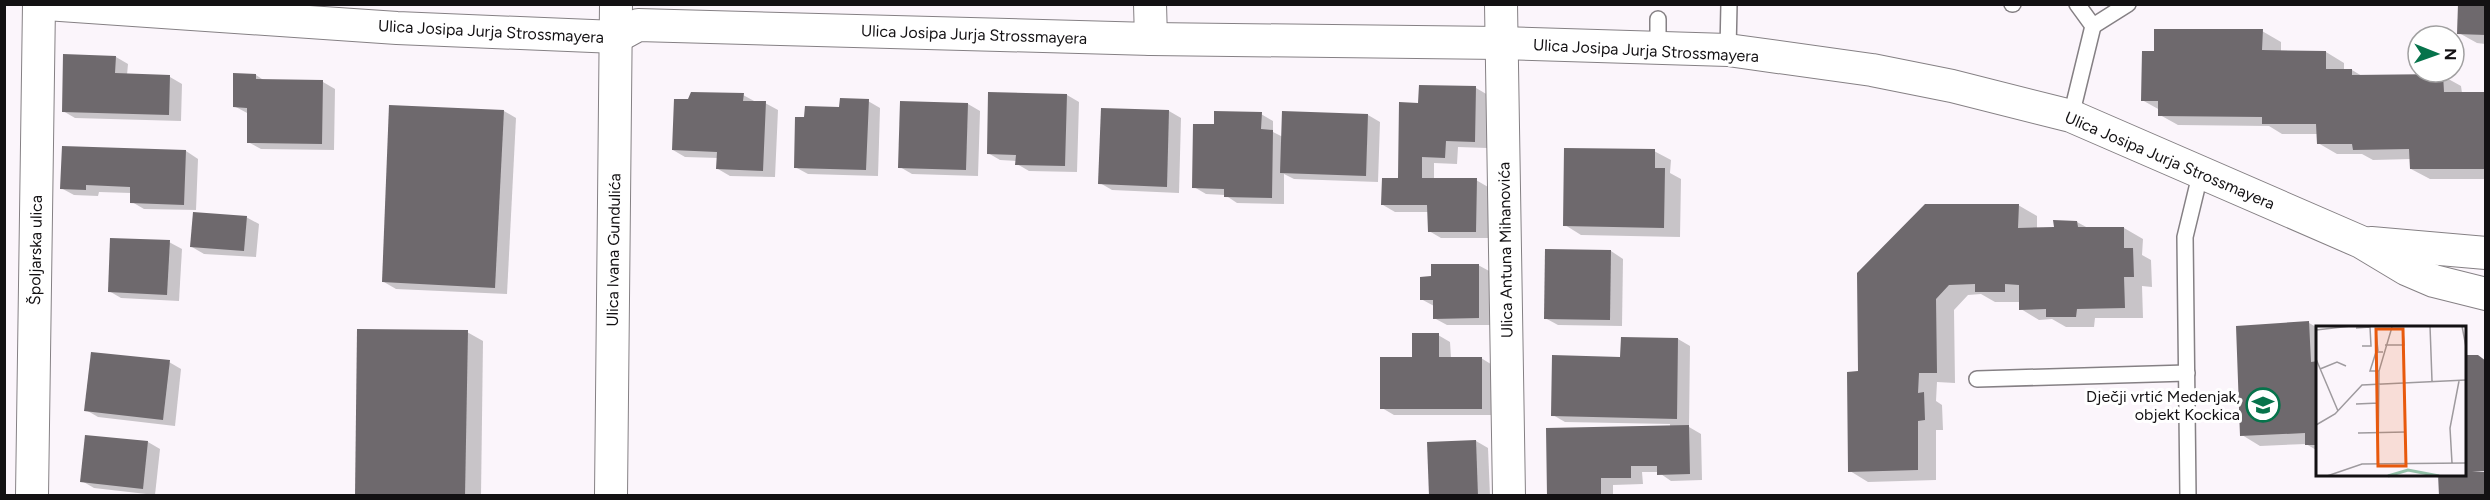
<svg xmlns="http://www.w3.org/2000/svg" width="2490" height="500" font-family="Figtree,sans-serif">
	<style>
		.shadow { fill: #0003 }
		.building { fill: #6e696d }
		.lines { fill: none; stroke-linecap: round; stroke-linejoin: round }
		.lane-casing { stroke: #858084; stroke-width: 18 }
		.street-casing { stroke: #858084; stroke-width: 34 }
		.lane { stroke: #fff; stroke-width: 15 }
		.street { stroke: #fff; stroke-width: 32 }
		.labels { text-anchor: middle; stroke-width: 6; stroke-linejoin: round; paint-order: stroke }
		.street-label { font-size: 16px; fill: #131113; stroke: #fff }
		.poi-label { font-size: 16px; fill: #131113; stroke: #fff; text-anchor: end }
		.inset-river { fill: none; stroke: #94c2a9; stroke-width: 3 }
		.inset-road { fill: none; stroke: #9e9a9e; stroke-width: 1.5 }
		.view { fill: #e8590c; fill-opacity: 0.15; stroke: #e8590c; stroke-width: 3 }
		.inset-edge { fill: none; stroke: #131113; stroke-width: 3 }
	</style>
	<rect width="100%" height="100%" fill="#fbf5fb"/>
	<g class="shadow">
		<polygon points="2486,4 2486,69 2485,44 2477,43 2459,33"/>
		<polygon points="2262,31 2281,42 2281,52 2326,52 2344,63 2344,70 2352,70 2362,76 2443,76 2461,86 2462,93 2486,93 2486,179 2430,179 2411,169 2411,159 2373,160 2362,154 2337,154 2318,143 2318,134 2282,134 2269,126 2178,125 2160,115 2160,110 2142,100 2155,53"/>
		<polygon points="116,57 128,64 127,75 170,77 182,84 181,121 75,118 63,111"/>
		<polygon points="256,75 265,81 323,82 335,89 334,150 261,149 248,142 249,114 234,106"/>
		<polygon points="1476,88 1488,95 1487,148 1458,147 1457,164 1434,163 1434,180 1476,180 1488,187 1488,238 1441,238 1429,231 1429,212 1395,212 1383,205 1399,180 1420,105"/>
		<polygon points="743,95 756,102 765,103 778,110 775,177 730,176 718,169 718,158 685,157 673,150"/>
		<polygon points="1067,95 1079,102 1077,172 1029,171 1017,164 1017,161 1000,160 988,153"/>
		<polygon points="868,101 880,108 878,176 808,174 795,167 806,119"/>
		<polygon points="968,104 980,111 978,176 912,174 900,167"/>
		<polygon points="504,111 516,118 507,294 396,289 384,282"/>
		<polygon points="1169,111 1181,118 1179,193 1112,190 1100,183"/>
		<polygon points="1284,112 1368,115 1380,122 1378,182 1294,179 1284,174 1284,204 1237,203 1225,195 1206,194 1194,187 1215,126 1261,114 1273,121 1273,132 1283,137"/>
		<polygon points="186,151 198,159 196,210 144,209 132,202 131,193 99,192 98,196 74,195 61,188"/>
		<polygon points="1654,151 1671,160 1670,173 1681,179 1680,237 1581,235 1565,225"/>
		<polygon points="2018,205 2037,216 2037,229 2056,229 2077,222 2088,228 2124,228 2143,239 2142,255 2151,260 2152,287 2142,286 2143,318 2095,318 2094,327 2066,327 2052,319 2039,320 2021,309 2021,302 1995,302 1981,294 1968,295 1954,310 1955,383 1937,382 1936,401 1942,405 1943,430 1936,430 1936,480 1868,482 1850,471 1859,373"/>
		<polygon points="246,217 259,224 256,257 204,254 192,247"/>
		<polygon points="169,242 182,249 179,301 121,298 109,291"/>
		<polygon points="1611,251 1623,259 1622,326 1558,325 1545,318"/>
		<polygon points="1478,265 1491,272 1491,325 1447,325 1434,318 1434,306 1421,299"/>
		<polygon points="2309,323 2318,328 2318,451 2306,444 2260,446 2242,435"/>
		<polygon points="467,332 483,341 481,496 356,496"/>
		<polygon points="1438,335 1450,342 1451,358 1481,358 1494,366 1494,415 1394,415 1382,408 1414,358"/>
		<polygon points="1678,339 1690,346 1689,427 1701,434 1702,480 1671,481 1658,472 1642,472 1643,484 1613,485 1613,496 1550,496 1670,427 1670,424 1565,422 1553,415 1622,358"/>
		<polygon points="169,362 181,369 175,426 98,417 86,410"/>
		<polygon points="1476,441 1488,448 1490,496 1430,496"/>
		<polygon points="148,442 160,449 155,495 94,488 82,481"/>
	</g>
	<g class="building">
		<polygon points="2458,4 2486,4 2486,35 2457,34"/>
		<polygon points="2154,29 2263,29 2262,50 2326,51 2326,69 2352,69 2352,75 2443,74 2444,92 2486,92 2485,169 2410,169 2409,149 2353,150 2352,144 2317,144 2316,124 2262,124 2262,117 2158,116 2158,101 2141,101 2142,51 2154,51"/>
		<polygon points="63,54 116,56 115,73 170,75 169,115 62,112"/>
		<polygon points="233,73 256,74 256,79 323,80 322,144 247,143 247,108 233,107"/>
		<polygon points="1419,85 1476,86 1475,142 1446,141 1445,158 1422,157 1422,178 1477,178 1476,232 1428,232 1427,205 1381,205 1382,178 1398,178 1399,102 1418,103"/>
		<polygon points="691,92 744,93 743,101 766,101 763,171 716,169 717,152 672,150 674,99 688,99"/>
		<polygon points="988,92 1067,94 1065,166 1015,165 1016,155 987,154"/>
		<polygon points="840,98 869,99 866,170 794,168 795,117 804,117 805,106 839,107"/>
		<polygon points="900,101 968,103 966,170 898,168"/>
		<polygon points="389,105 504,110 495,288 382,282"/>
		<polygon points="1101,108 1169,110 1167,187 1098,184"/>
		<polygon points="1214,111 1262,112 1261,129 1273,130 1272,198 1224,197 1224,189 1192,188 1193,124 1214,124"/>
		<polygon points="1282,111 1368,114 1366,176 1280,173"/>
		<polygon points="62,146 186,150 184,205 130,203 130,187 86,185 86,190 60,189"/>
		<polygon points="1564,148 1655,149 1655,168 1665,168 1664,228 1563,226"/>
		<polygon points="1925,204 2019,204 2018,228 2054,227 2053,220 2077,221 2078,227 2124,227 2124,248 2133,248 2134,277 2124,277 2125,308 2077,309 2076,317 2046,317 2046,309 2019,310 2019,285 2005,284 2005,292 1975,292 1975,284 1949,285 1936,299 1937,373 1919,373 1918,393 1924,392 1925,420 1918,421 1918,470 1848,472 1847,372 1858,371 1857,273"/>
		<polygon points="193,212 247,216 244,251 190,247"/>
		<polygon points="110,238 170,240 167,295 108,292"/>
		<polygon points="1545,249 1611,250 1610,320 1544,319"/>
		<polygon points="1431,264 1479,264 1479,318 1433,319 1433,300 1420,300 1420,277 1431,276"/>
		<polygon points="2309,321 2311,362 2318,361 2318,445 2305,445 2305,433 2240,436 2236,326"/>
		<polygon points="357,329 468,330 465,496 355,496"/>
		<polygon points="1412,333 1439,333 1439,357 1482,357 1482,409 1380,409 1380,357 1412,357"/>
		<polygon points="1621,337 1678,338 1677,419 1551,416 1552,355 1620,357"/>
		<polygon points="91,352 170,360 163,420 84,411"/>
		<polygon points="2464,355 2478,355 2486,361 2486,471 2472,471 2486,472 2486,496 2439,496 2438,474 2464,474"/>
		<polygon points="1689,425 1690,474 1657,475 1657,466 1631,466 1631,478 1601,478 1601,494 1547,496 1546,428"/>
		<polygon points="85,435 148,441 143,489 80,482"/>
		<polygon points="1476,440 1478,496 1429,496 1427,442"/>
	</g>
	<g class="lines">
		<g class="lane-casing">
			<g id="lane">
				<polyline points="2012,4 2013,4"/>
				<polyline points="1658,19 1658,48"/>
				<polyline points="2093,26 2128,4"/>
				<polyline points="1728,50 1729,4"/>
				<polyline points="2071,116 2093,26 2077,4"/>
				<polyline points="1977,379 2187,373"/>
				<polyline points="2188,496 2185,237 2201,171"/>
			</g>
		</g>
		<g class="street-casing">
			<g id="street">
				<polyline points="46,4 397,28 616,37 638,25 1151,39 1500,43 1728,50 1872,70 1952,86 2071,116 2361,242 2406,269 2434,281 2486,294"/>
				<polyline points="1150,4 1151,39"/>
				<polyline points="1501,4 1509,496"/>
				<polyline points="2371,243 2486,253"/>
				<polyline points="32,496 39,4"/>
				<polyline points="611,496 616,4"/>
			</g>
		</g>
		<use href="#lane" class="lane"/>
		<use href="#street" class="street"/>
	</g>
	<defs>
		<g id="school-ring" transform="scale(1.725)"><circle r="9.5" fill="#fff" stroke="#06734b" stroke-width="1.5"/><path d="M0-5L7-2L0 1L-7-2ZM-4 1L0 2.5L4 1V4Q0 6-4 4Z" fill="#06734b"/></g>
	</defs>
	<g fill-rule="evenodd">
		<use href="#school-ring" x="2263" y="405"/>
	</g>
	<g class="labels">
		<g class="street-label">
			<text transform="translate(491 31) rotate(3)" y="6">Ulica Josipa Jurja Strossmayera</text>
			<text transform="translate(974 34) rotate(2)" y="6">Ulica Josipa Jurja Strossmayera</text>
			<text transform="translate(1646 50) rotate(3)" y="6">Ulica Josipa Jurja Strossmayera</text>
			<text transform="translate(2170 160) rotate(23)" y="6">Ulica Josipa Jurja Strossmayera</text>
			<text transform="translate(35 250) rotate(-89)" y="6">Špoljarska ulica</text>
			<text transform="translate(613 250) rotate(-89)" y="6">Ulica Ivana Gundulića</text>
			<text transform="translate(1505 250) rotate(-91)" y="6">Ulica Antuna Mihanovića</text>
		</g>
		<g class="poi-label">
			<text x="2240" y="402">Dječji vrtić Medenjak,<tspan x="2240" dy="18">objekt Kockica</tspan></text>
		</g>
	</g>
	<g transform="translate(2316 326)">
		<rect width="150" height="150" fill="#fbf5fb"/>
		<path class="inset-river" d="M72 150 92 144 123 150"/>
		<path class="inset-road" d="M114 0 116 55M146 0 150 21M40 2 54 1 55 20H46M0 4 35 0M60 6 62 25M69 19H88L87 6M0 33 22 85M4 43 21 36 30 40M63 45H54L60 26H67M40 78 63 77M0 99 19 88 46 59 150 54M42 107 90 106M136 137 134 102 143 55M62 138 63 45 76 1M11 150 46 138 150 137"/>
		<path class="view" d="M60 3H87L90 140H62Z"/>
		<rect width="150" height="150" class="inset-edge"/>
	</g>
	<rect width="2490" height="500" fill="none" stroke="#131113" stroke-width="12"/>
	<g transform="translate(2436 54) rotate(91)"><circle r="28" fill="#ffffff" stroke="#a1a0a1" stroke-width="1.5"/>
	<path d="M0-4.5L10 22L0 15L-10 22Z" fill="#06734b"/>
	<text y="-9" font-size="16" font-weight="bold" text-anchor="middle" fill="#131113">N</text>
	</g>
</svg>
